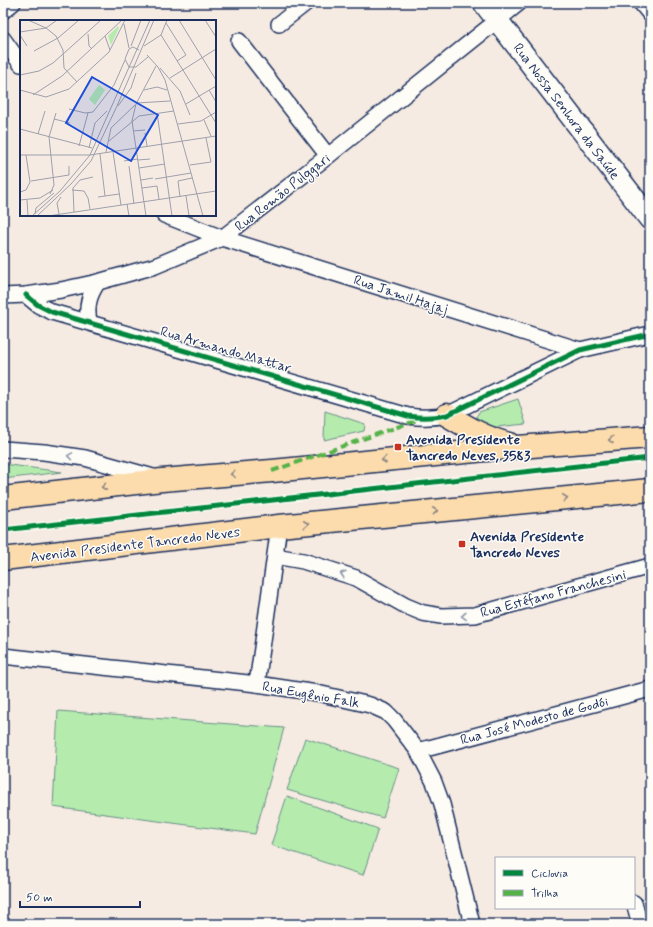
<svg xmlns="http://www.w3.org/2000/svg" width="653" height="927" font-family="Mynerve,sans-serif">
	<style>
		.green { fill: #b5ecae; stroke: #688e86 }
		.lines { fill: none; stroke-linecap: round; stroke-linejoin: round }
		.street-casing { stroke: #1b2f5e; stroke-width: 18 }
		.secondary-casing { stroke: #1b2f5e; stroke-width: 24 }
		.highway-casing { stroke: #1b2f5e; stroke-width: 25 }
		.street { stroke: #fdfcf7; stroke-width: 15 }
		.secondary { stroke: #fdfcf7; stroke-width: 21 }
		.highway { stroke: #fcdcac; stroke-width: 22 }
		.quiet { stroke: #55b248; stroke-width: 4; stroke-dasharray: 8 4; stroke-linecap: butt }
		.cycleway-casing { stroke: #fdfcf7; stroke-width: 8 }
		.cycleway { stroke: #00873e; stroke-width: 5 }
		.oneway { stroke: #8c8685 }
		.oneway2 { stroke: #8c96aa }
		.poi-dot { fill: #c8321e; stroke: #fdfcf7; stroke-width: 1.5 }
		.labels { text-anchor: middle; stroke-width: 3; stroke-linejoin: round; paint-order: stroke }
		.street-label { font-size: 14px; fill: #1b2f5e; stroke: #fdfcf7 }
		.poi-label { font-size: 14px; font-weight: bold; fill: #1b2f5e; stroke: #fdfcf7; text-anchor: start }
		.inset-road { fill: none; stroke: #9ea0ad; stroke-width: 1 }
		.view { fill: #1d4ed8; fill-opacity: 0.15; stroke: #1d4ed8; stroke-width: 2 }
		.inset-edge { fill: none; stroke: #1b2f5e; stroke-width: 2 }
	</style>
	<rect width="100%" height="100%" fill="#f6ebe2"/>
	<filter id="ink" filterUnits="userSpaceOnUse"><feTurbulence type="fractalNoise" baseFrequency=".025" numOctaves="2"/><feDisplacementMap in="SourceGraphic" scale="8" xChannelSelector="R" yChannelSelector="G"/><feConvolveMatrix kernelMatrix="1 2 1 2 8 2 1 2 1" color-interpolation-filters="sRGB"/></filter>
	<g filter="url(#ink)">
		<g class="green">
			<polygon points="518,399 526,424 486,428 477,422 476,417 479,412"/>
			<polygon points="325,411 365,424 364,431 324,440"/>
			<polygon points="3,464 62,472 3,479"/>
			<polygon points="58,711 284,728 255,834 53,807"/>
			<polygon points="305,738 399,768 383,818 287,790"/>
			<polygon points="287,796 378,829 363,875 271,845"/>
		</g>
		<g class="lines">
			<g class="street-casing">
				<g id="street">
					<polyline points="641,3 650,14"/>
					<polyline points="3,11 13,3"/>
					<polyline points="279,24 306,3"/>
					<polyline points="3,39 21,64"/>
					<polyline points="239,41 328,156"/>
					<polyline points="164,215 222,238 580,350"/>
					<path d="M26 295 38 305 52 312 408 416C421 418 433 418 447 415L580 350 650 334"/>
					<polyline points="3,296 26,295 61,290 98,282 155,266 222,238 328,156 519,3"/>
					<path d="M89 321C86 306 89 295 98 282"/>
					<polyline points="3,449 44,452 85,458 153,477"/>
					<polyline points="275,556 303,561 356,578 406,606 423,613 441,616 475,615 650,566"/>
					<polyline points="3,656 257,684 317,693 370,705 386,712 394,720 418,751 434,782 442,804 472,924"/>
					<polyline points="257,684 279,526"/>
					<polyline points="418,751 650,689"/>
					<polyline points="634,903 640,924"/>
				</g>
			</g>
			<g class="secondary-casing">
				<polyline id="secondary" points="484,3 650,219"/>
			</g>
			<g class="highway-casing">
				<g id="highway">
					<path d="M447 415C467 427 487 439 510 444"/>
					<polyline points="3,498 162,480 272,471 518,447 650,437"/>
					<polyline points="3,559 279,526 650,490"/>
				</g>
			</g>
			<use href="#street" class="street"/>
			<use href="#secondary" class="secondary"/>
			<use href="#highway" class="highway"/>
			<polyline class="quiet" points="272,471 420,419"/>
			<g class="cycleway-casing">
				<g id="cycleway">
					<path d="M26 295 38 305 52 312 408 416C421 418 433 418 447 415L580 350 650 334"/>
					<polyline points="3,530 650,458"/>
				</g>
			</g>
			<use href="#cycleway" class="cycleway"/>
		</g>
		<defs><path id="oneway-chevron" d="M-2-3.5L2.5 0L-2 3.5" fill="none" stroke-width="1.6" stroke-linecap="round" stroke-linejoin="round"/></defs>
		<g class="oneway">
			<use href="#oneway-chevron" transform="translate(611 440) rotate(176)"/>
			<use href="#oneway-chevron" transform="translate(384 460) rotate(174)"/>
			<use href="#oneway-chevron" transform="translate(233 474) rotate(175)"/>
			<use href="#oneway-chevron" transform="translate(104 487) rotate(173)"/>
			<use href="#oneway-chevron" transform="translate(565 498) rotate(-6)"/>
			<use href="#oneway-chevron" transform="translate(435 511) rotate(-6)"/>
			<use href="#oneway-chevron" transform="translate(306 524) rotate(-6)"/>
		</g>
		<g class="oneway2">
			<use href="#oneway-chevron" transform="translate(70 456) rotate(-171)"/>
			<use href="#oneway-chevron" transform="translate(343 574) rotate(-162)"/>
			<use href="#oneway-chevron" transform="translate(464 616) rotate(178)"/>
		</g>
	</g>
	<g class="poi-dot">
		<rect x="394" y="443" width="8" height="8" rx="2"/>
		<rect x="458" y="540" width="8" height="8" rx="2"/>
	</g>
	<g class="labels">
		<g class="street-label">
			<text transform="translate(567 111) rotate(53)" y="5">Rua Nossa Senhora da Saúde</text>
			<text transform="translate(282 192) rotate(-38)" y="5">Rua Romão Pulggari</text>
			<text transform="translate(401 294) rotate(18)" y="5">Rua Jamil Hajaj</text>
			<text transform="translate(226 349) rotate(16)" y="5">Rua Armando Mattar</text>
			<text transform="translate(135 544) rotate(-7)" y="5">Avenida Presidente Tancredo Neves</text>
			<text transform="translate(553 593) rotate(-15)" y="5">Rua Estéfano Franchesini</text>
			<text transform="translate(311 694) rotate(10)" y="5">Rua Eugênio Falk</text>
			<text transform="translate(534 720) rotate(-15)" y="5">Rua José Modesto de Godói</text>
		</g>
		<g class="poi-label">
			<text x="406" y="444">Avenida Presidente<tspan x="406" dy="16">Tancredo Neves, 3583</tspan></text>
			<text x="470" y="541">Avenida Presidente<tspan x="470" dy="16">Tancredo Neves</tspan></text>
		</g>
	</g>
	<g transform="translate(20 20)">
		<rect width="196" height="196" fill="#f6ebe2"/>
		<path d="M98 6 99 8 91 25 88 16ZM79 65 85 70 75 85 69 79Z" fill="#b5ecae"/>
		<path class="inset-road" d="M8 0 26 8 36 16 43 30 44 48 57 62M159 0 196 60M185 0 196 17M146 3 166 35 157 41M104 4 109 28M0 12 26 8 37 0M68 14 69 26 72 29M0 15 7 26M141 15 196 103M141 15 147 0M85 16 90 30M111 26 121 0M124 26 141 15M119 30 113 27 109 29 105 39 109 47H116L128 37M14 31 38 18 59 0M127 35 138 47 145 60 183 196M140 48 160 71 170 95M0 55 19 51 33 43 81 0M150 58 196 29M0 70 26 77 49 69 89 32 105 0M124 70 137 67 147 70M189 70 196 82M13 75 42 56 102 0M117 83 150 81M166 84 196 66M98 86 111 68 116 53M49 89 65 93 73 92 94 65 105 40M137 93 152 196M34 99 50 103M184 100 191 116M158 104 181 101 196 92M0 109 72 128M113 111 125 110M125 113 127 126M18 114 25 91M89 121 119 96 154 91M59 126 68 93M69 128 75 103 87 91M86 132 91 108 115 85M93 132 101 185M80 134 85 176M0 135H70L196 116M118 140 130 139M104 141 118 139M170 145 191 142 186 118M109 146 114 184M119 148 145 144M135 159 171 153M121 160 133 158M11 161 49 155V146M122 168 137 166 139 179M52 170 64 171 68 178 70 189M0 172 6 170 10 162 6 135M30 174 34 165 29 117 36 93M166 176 169 196M78 177 99 174M160 177 158 161 172 158M0 180 20 178 33 170M7 180 8 196M107 184 109 196M54 192 53 168 60 160 73 157M15 194 16 188 34 173M39 194 37 183 41 177M12 196 40 171 70 135 130 0M17 196 51 164 71 141 97 86 134 0M28 196 196 171M126 196 112 101 116 84 136 46"/>
		<path class="view" d="M72 57 138 95 111 141 46 103Z"/>
		<rect width="196" height="196" class="inset-edge"/>
	</g>
	<rect width="653" height="927" fill="none" stroke="#fdfcf7" stroke-width="16"/>
	<rect x="8" y="8" width="637" height="911" fill="none" stroke="#1b2f5e" stroke-width="1.5" filter="url(#ink)"/>
	<rect x="495" y="857" width="140" height="52" fill="#fdfcf7" stroke="#a3aaba"/>
	<rect x="503" y="870" width="20" height="6" fill="#00873e" stroke="#a3aaba"/>
	<text x="531" y="877" font-size="12" fill="#1b2f5e">Ciclovia</text>
	<rect x="503" y="890" width="20" height="6" fill="#55b248" stroke="#a3aaba"/>
	<text x="531" y="897" font-size="12" fill="#1b2f5e">Trilha</text>
	<path d="M20 901v6h120v-6" fill="none" stroke="#1b2f5e" stroke-width="2"/>
	<text x="26" y="901" font-size="12" fill="#1b2f5e" stroke="#fdfcf7" stroke-width="3" paint-order="stroke">50 m</text>
</svg>
